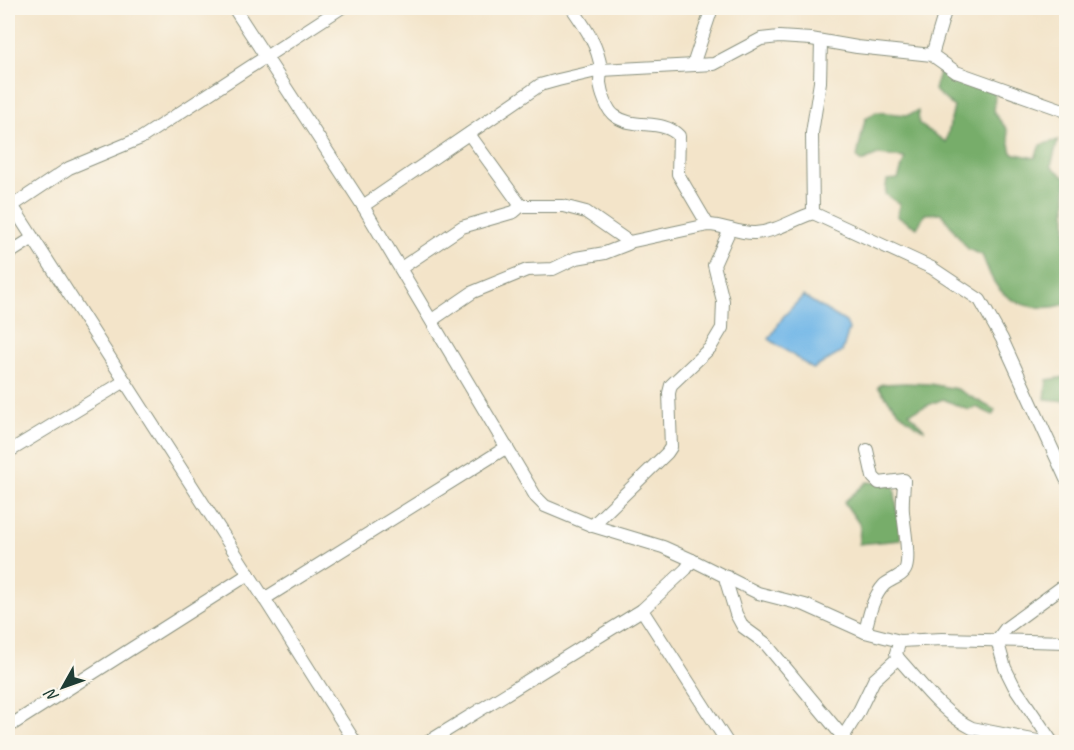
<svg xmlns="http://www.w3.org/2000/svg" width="1074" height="750" font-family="Caveat,sans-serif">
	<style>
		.forest { fill: #77ad6b; stroke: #4b7550; stroke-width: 1.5 }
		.water { fill: #70b6e7; stroke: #487a8e; stroke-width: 1.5 }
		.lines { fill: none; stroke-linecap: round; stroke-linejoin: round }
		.minor-casing { stroke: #89907e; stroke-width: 14 }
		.minor { stroke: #fff; stroke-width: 12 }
	</style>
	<rect width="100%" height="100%" fill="#fbf7ec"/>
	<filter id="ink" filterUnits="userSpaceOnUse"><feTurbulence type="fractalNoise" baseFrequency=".0167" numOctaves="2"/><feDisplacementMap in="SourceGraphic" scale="12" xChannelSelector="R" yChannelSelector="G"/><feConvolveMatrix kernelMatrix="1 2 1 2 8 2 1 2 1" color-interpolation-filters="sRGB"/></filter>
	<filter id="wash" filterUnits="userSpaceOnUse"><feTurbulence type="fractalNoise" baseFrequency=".008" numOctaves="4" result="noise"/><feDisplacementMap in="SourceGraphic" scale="24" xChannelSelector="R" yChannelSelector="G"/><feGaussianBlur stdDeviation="1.35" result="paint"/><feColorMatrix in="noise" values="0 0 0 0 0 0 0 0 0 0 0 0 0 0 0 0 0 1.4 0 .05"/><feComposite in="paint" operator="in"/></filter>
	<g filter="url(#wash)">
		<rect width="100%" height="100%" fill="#f3e4c9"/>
		<g class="forest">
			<path d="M940 69 961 81 995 91 994 113 1007 129 1012 153 1035 158 1040 145 1058 140 1051 166 1066 178V304C1039 312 1010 307 994 282 989 274 986 264 982 255L968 249 941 213 925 214 917 228 898 217 899 204 885 194 887 180 898 179 905 158 878 155 861 162 857 157 865 119 876 112 908 115 918 111 919 124 946 142 954 107 934 90Z"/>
			<polygon points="1066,377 1066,401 1045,399 1047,380"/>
			<path d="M905 383 930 384 957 389 995 410 993 415 976 407 968 410 943 399 909 413 925 430C904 421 892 404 878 387L882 384Z"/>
			<polygon points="867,482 894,484 901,540 859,544 860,525 844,502"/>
		</g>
		<polygon class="water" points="803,296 846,322 849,329 842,352 813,369 769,339 783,317"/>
	</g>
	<g filter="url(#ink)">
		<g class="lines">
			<g class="minor-casing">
				<g id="minor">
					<polyline points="234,8 363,206 536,497 545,506 593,526 663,547 692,560 758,593 805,605 865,632 900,641 942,639 1066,642"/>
					<path d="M572 8C585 27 598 45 601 69 601 74 600 78 600 83 601 92 607 111 615 116 634 130 663 118 679 136L678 174 708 225"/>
					<polyline points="932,55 946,8"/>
					<polyline points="693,65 712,8"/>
					<path d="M469 134 521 206H563L586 212 629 242 708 225C724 225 739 234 755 233 776 232 794 219 813 213L812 133 820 82 821 42"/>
					<polyline points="8,199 269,606 355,742"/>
					<polyline points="12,206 69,168 141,138 341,8"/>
					<polyline points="363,206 540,85 558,80 601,70 714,64 761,39 779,37 811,39 857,47 932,55 956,72 1066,111"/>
					<polyline points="813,213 932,268 980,300 1002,339 1066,479"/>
					<polyline points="8,254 33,238"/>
					<polyline points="401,268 462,227 514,212 521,206"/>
					<polyline points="432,320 473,292 527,270 553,269 576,258 605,253 628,244 629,242"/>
					<polyline points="8,452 125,381"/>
					<polyline points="593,526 595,523 667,453 671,447 669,393 671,385 710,348 722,328 723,301 714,265 730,229"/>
					<polyline points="728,577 726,581 736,614 743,627 765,643 843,737"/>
					<polyline points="264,599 507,447"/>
					<polyline points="642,610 727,742"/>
					<path d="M865 632C869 616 872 598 884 585 890 579 903 577 906 568 910 556 904 526 903 512 902 501 904 490 904 480L879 483 873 477 867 450"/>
					<path d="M900 641 896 653 898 658C920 682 943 714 972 728L1043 742"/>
					<polyline points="8,727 249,574"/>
					<polyline points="428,742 642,610 686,569 692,560"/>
					<polyline points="840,742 858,713 874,680 898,658"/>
					<polyline points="1052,742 1014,686 1005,668 997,640 1006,628 1066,584"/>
				</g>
			</g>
			<use href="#minor" class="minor"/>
		</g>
	</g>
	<rect width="1074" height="750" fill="none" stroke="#fbf7ec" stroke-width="30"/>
	<g transform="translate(63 687) rotate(230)" stroke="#fbf7ec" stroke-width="4.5" paint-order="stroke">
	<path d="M0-4.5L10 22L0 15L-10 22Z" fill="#1f3d34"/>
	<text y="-9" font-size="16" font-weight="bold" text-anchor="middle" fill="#1f3d34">N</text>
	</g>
</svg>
